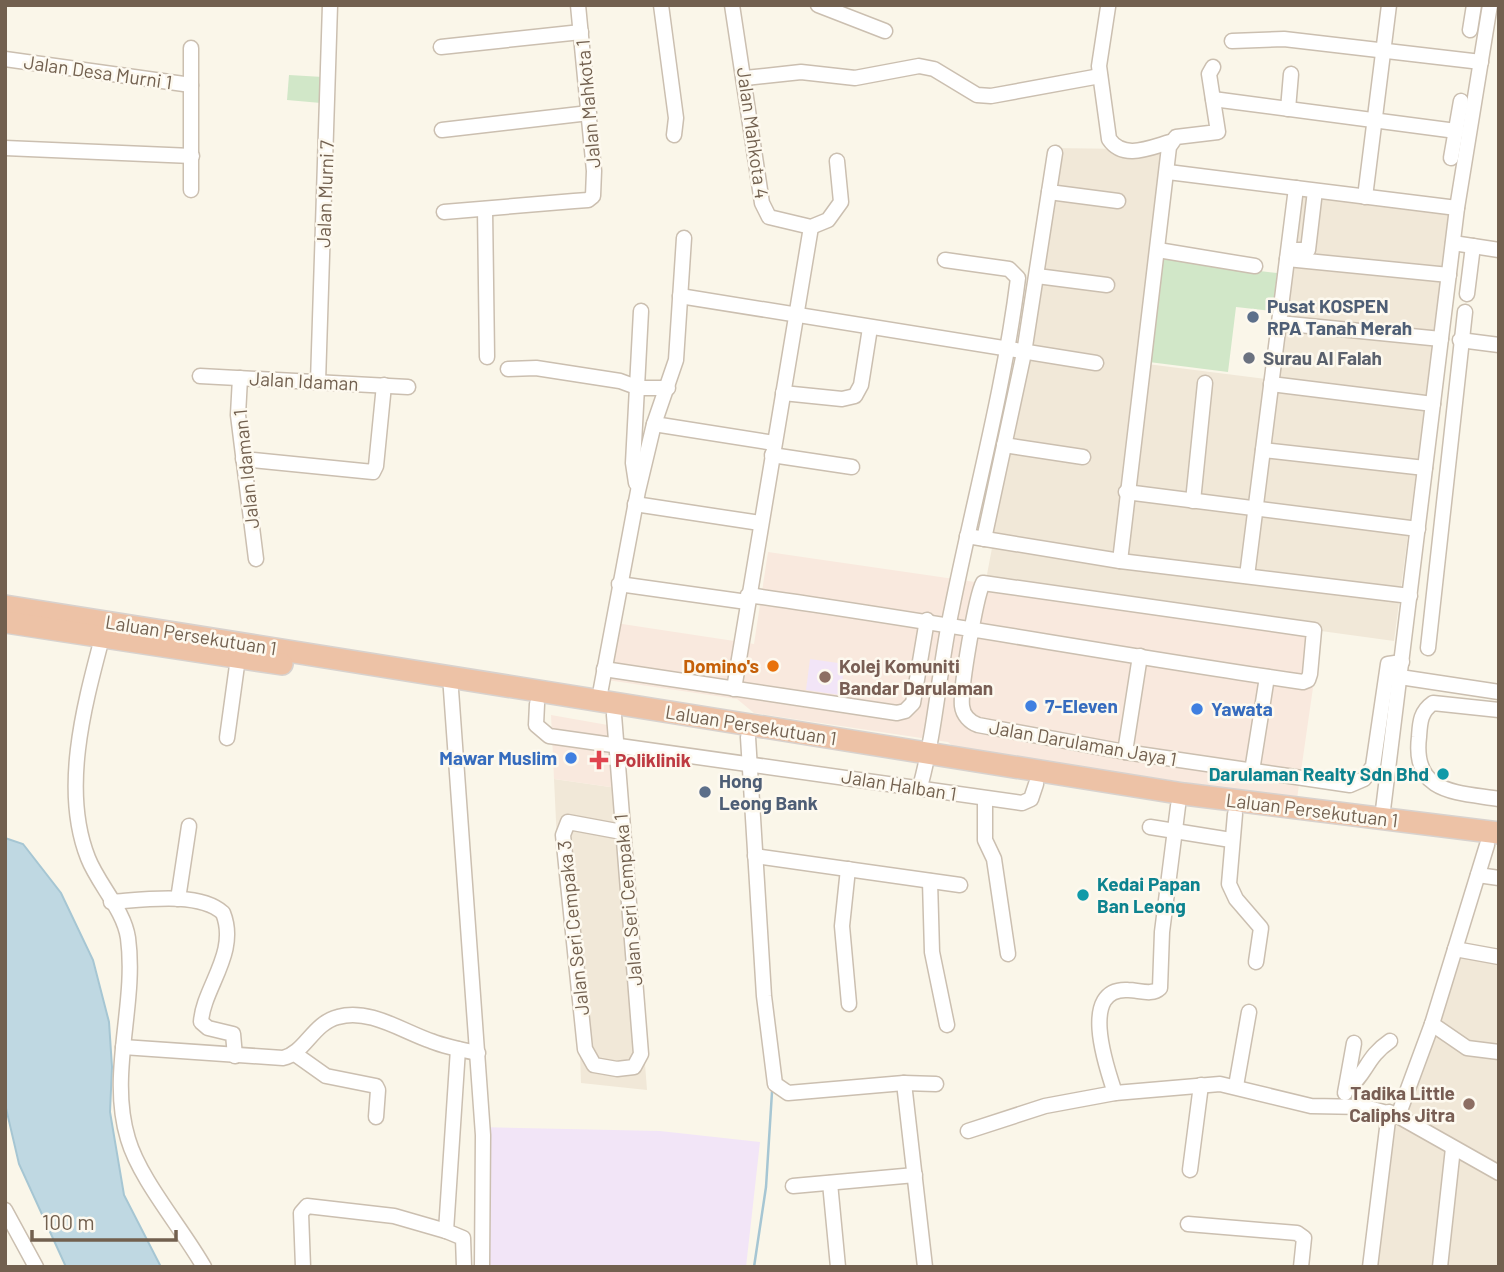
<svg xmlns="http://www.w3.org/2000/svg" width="1504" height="1272" font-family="Barlow,sans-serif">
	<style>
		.residential { fill: #f1e8d8 }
		.commercial { fill: #f9e9de }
		.education { fill: #f2e5f7 }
		.green { fill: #d1e7c8 }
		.water { fill: #bfd8e2; stroke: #a6c6d3; stroke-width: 2 }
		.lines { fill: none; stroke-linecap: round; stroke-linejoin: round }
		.stream { stroke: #a6c6d3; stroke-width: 2.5 }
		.minor-casing { stroke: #cbbfb0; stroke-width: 17 }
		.highway-casing { stroke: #d8d2ce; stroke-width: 24 }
		.minor { stroke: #fff; stroke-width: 14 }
		.highway { stroke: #edc2a6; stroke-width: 21 }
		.service-dot { fill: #5c6f8a; stroke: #fdf9ef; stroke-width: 2.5 }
		.worship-dot { fill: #6b7280; stroke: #fdf9ef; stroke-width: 2.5 }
		.food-dot { fill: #e8710a; stroke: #fdf9ef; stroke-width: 2.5 }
		.education-dot { fill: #8d6e63; stroke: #fdf9ef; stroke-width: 2.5 }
		.shop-dot { fill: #3f7fe0; stroke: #fdf9ef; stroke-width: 2.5 }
		.health-dot { fill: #e0444e; stroke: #fdf9ef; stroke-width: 2.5 }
		.culture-dot { fill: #0f9aa8; stroke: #fdf9ef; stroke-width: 2.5 }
		.labels { text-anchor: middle; stroke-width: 5; stroke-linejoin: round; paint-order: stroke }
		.street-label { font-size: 19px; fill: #72604f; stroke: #fdf9ef }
		.service-label { font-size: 19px; font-weight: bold; fill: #4e5e75; stroke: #fdf9ef; text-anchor: start }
		.worship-label { font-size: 19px; font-weight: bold; fill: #5b616d; stroke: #fdf9ef; text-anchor: start }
		.food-label { font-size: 19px; font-weight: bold; fill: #c56008; stroke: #fdf9ef; text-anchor: end }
		.education-label { font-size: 19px; font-weight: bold; fill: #785e54; stroke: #fdf9ef; text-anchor: start }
		.shop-label { font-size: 19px; font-weight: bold; fill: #366cbe; stroke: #fdf9ef; text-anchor: start }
		.health-label { font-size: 19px; font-weight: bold; fill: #be3a42; stroke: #fdf9ef; text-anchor: start }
		.culture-label { font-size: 19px; font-weight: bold; fill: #0d838f; stroke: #fdf9ef; text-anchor: end }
	</style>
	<rect width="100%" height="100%" fill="#faf6e9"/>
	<g class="residential">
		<polygon points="1050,148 1129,149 1174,155 1147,364 1266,379 1291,193 1450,214 1394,641 985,585 992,548 985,546 1024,347"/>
		<polygon points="554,779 624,789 647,1090 581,1083 577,959 559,884"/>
		<polygon points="1464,952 1499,959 1499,1267 1374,1267 1387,1127"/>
	</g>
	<g class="commercial">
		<polygon points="768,552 1321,632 1297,799 955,748 948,742 754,713 737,699 600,679 609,622 754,644"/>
		<polygon points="551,715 619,727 624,789 554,779"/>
	</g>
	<g class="education">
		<polygon points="810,659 845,664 840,695 806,690"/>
		<polygon points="479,1127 660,1131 760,1142 746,1267 475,1267"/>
	</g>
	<g class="green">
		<polygon points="289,75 323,77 321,103 287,100"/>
		<polygon points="1163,259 1277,273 1273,311 1236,307 1228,372 1149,362"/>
	</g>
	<polygon class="water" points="5,838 23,844 61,893 93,960 109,1022 112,1067 110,1112 124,1195 161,1267 66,1267 19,1164 5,1104"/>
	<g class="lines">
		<polyline class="stream" points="754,1267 766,1187 772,1092"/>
		<g class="minor-casing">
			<g id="minor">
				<polyline points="661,5 676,118 674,135"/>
				<polyline points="732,5 762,203 769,217 811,227 828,220 841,202 837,161"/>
				<polyline points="818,5 885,31"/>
				<path d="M1108 7 1099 66 1109 139C1123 160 1149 148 1170 142"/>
				<polyline points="1470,30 1474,5"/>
				<polyline points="1232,41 1284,39 1481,62"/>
				<polyline points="441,47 581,32"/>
				<polyline points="191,48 191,190"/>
				<polyline points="5,59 191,85"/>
				<polyline points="745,78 801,72 855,78 919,66 934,69 977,95 991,96 1100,76"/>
				<polyline points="1213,99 1456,131"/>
				<polyline points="1288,109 1291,74"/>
				<polyline points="442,130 589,113"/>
				<polyline points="5,148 192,156"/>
				<polyline points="1451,158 1461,101"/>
				<polyline points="1168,172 1457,208"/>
				<polyline points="1049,192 1118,201"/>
				<polyline points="1365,197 1389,5"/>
				<polyline points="485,209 487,357"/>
				<polyline points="444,212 574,201 588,200 593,196 594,171 578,5"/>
				<polyline points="1453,243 1499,250"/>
				<polyline points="1158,250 1255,266"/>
				<polyline points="1290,250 1308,250 1315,191"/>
				<polyline points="1287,259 1449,275"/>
				<polyline points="1037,276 1107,285"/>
				<polyline points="1467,294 1473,246"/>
				<polyline points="680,296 1096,363"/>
				<polyline points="1279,323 1441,339"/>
				<polyline points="1460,340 1499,345"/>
				<polyline points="508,369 536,368 620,381 639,388 668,388"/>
				<polyline points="200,376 408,387"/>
				<polyline points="240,378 238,415 256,559"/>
				<polyline points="318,382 330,5"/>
				<polyline points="1271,384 1433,404"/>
				<polyline points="783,393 842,399 855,396 861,385 870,328"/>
				<polyline points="654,424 774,443"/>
				<polyline points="1004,445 1083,457"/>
				<polyline points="1263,450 1425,468"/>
				<polyline points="772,455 852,467"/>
				<polyline points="243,459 373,472 376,466 384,385"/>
				<polyline points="636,483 633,463 641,311"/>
				<polyline points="1126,492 1418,529"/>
				<polyline points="1193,501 1205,383"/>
				<polyline points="635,504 760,523"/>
				<polyline points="967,536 1120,561 1410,596"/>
				<polyline points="984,539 1024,353 1055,153"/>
				<polyline points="1120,561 1169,147 1176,137 1218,132 1209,74 1213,67"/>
				<polyline points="1247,576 1296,188"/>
				<polyline points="619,584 747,602"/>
				<path d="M748 595C934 621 1118 655 1303 682L1308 680 1310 674 1314 630 983 583C976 596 960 689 962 706 963 715 970 722 978 725L1125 752 1350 785 1364 779 1373 766 1388 664 1402 662"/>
				<path d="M102 638C84 706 61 790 88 858 98 884 124 910 128 938 137 1005 108 1073 128 1139 140 1180 182 1228 204 1267"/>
				<polyline points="1428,648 1465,312"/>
				<polyline points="604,669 897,713 905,711 913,703 927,620"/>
				<polyline points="450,676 483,1135 482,1267"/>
				<polyline points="1400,677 1499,692"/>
				<polyline points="734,689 811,227"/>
				<polyline points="599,699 638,491 654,424 676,360 684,238"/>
				<polyline points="537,704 536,725 549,736 1022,803 1031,799 1036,784"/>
				<path d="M1499 710 1433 703C1420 712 1420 723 1419 737 1412 794 1456 792 1499 799"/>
				<polyline points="614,715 641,1054 634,1067 617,1069 594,1065 585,1049 563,835 568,822 622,832"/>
				<polyline points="748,737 764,996 775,1084 788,1093 904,1083 936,1084"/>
				<polyline points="227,738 238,658"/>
				<polyline points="1125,752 1140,656"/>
				<polyline points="1252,771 1267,677"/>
				<path d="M920 787C936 729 939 668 952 608 974 498 1004 390 1018 278L1009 269 945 260"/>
				<polyline points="985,799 985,840 994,859 1008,954"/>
				<polyline points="1235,814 1229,884 1236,899 1261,928 1256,962"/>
				<polyline points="1382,818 1457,208 1490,5"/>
				<polyline points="1150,827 1231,840"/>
				<polyline points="755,856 960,885"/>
				<polyline points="848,869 842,926 849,1004"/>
				<polyline points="1478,875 1499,878"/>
				<polyline points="930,881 932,952 947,1025"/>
				<polyline points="178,899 189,826"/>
				<path d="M111 902C142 900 199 891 223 913 239 953 203 988 201 1022L208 1028 233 1034 235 1056"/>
				<polyline points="1455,949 1499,957"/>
				<polyline points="1432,1024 1467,1048 1499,1052"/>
				<path d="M123 1047 283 1058C305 1053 313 1023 338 1017 369 1008 402 1031 431 1041 446 1047 462 1050 478 1053"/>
				<polyline points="458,1049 446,1231 463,1238 464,1267"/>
				<polyline points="295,1054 326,1076 376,1086 378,1090 376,1117"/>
				<polyline points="904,1083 925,1267"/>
				<polyline points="1236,1086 1249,1012"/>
				<path d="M1346 1090C1368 1073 1365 1058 1390 1041"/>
				<path d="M1115 1093C1107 1069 1078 987 1128 990 1139 990 1152 996 1160 988L1162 932 1178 806"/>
				<polyline points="1345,1093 1354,1043"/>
				<polyline points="1398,1116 1432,1024 1487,845"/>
				<polyline points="968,1131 1045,1106 1115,1093 1220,1084 1311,1106 1365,1107 1398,1116 1499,1173"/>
				<polyline points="1190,1170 1201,1085"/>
				<polyline points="830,1183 838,1267"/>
				<polyline points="793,1186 915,1175"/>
				<polyline points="5,1210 36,1267"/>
				<polyline points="1188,1224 1297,1233 1304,1238 1301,1267"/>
				<polyline points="303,1267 301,1213 307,1206 394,1216 446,1231"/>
				<polyline points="1370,1267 1389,1112"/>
				<polyline points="1440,1267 1453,1148"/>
			</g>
		</g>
		<g class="highway-casing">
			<g id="highway">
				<polyline points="5,606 1184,794 1499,833"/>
				<polyline points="5,622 282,664"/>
			</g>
		</g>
		<use href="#minor" class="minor"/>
		<use href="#highway" class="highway"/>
	</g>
	<g class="service-dot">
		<circle cx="1253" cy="317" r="7"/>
		<circle cx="705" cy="792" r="7"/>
	</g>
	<circle class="worship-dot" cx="1249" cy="358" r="7"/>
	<circle class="food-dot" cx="773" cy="666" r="7"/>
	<g class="education-dot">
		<circle cx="825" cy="677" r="7"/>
		<circle cx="1469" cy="1104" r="7"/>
	</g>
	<g class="shop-dot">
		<circle cx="1031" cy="706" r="7"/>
		<circle cx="1197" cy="709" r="7"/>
		<circle cx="571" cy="758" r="7"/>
	</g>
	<path class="health-dot" d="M595.5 749.5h7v7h7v7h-7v7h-7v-7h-7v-7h7z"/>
	<g class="culture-dot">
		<circle cx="1443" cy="774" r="7"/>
		<circle cx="1083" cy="895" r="7"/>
	</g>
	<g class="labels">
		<g class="street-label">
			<text transform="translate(98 72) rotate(8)" y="7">Jalan Desa Murni 1</text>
			<text transform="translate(588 104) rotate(-95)" y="7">Jalan Mahkota 1</text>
			<text transform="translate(753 133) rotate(82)" y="7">Jalan Mahkota 4</text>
			<text transform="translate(325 194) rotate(-88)" y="7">Jalan Murni 7</text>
			<text transform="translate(304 381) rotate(3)" y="7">Jalan Idaman</text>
			<text transform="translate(246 469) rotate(-96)" y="7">Jalan Idaman 1</text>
			<text transform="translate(191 635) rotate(9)" y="7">Laluan Persekutuan 1</text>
			<text transform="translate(751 725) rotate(9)" y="7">Laluan Persekutuan 1</text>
			<text transform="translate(1083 743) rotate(10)" y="7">Jalan Darulaman Jaya 1</text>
			<text transform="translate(899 785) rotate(9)" y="7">Jalan Halban 1</text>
			<text transform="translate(1312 810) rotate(7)" y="7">Laluan Persekutuan 1</text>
			<text transform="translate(628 900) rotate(-95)" y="7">Jalan Seri Cempaka 1</text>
			<text transform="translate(573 928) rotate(-96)" y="7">Jalan Seri Cempaka 3</text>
		</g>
		<g class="service-label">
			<text x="1267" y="313">Pusat KOSPEN<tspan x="1267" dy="22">RPA Tanah Merah</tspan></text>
			<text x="719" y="788">Hong<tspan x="719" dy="22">Leong Bank</tspan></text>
		</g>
		<g class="worship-label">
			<text x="1263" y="365">Surau Al Falah</text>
		</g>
		<g class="food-label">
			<text x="759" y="673">Domino's</text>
		</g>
		<g class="education-label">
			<text x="839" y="673">Kolej Komuniti<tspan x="839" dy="22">Bandar Darulaman</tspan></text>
			<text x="1455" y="1100" text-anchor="end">Tadika Little<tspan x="1455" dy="22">Caliphs Jitra</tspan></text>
		</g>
		<g class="shop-label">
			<text x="1045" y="713">7-Eleven</text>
			<text x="1211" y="716">Yawata</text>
			<text x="557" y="765" text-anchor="end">Mawar Muslim</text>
		</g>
		<g class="health-label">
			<text x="615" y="767">Poliklinik</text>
		</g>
		<g class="culture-label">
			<text x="1429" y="781">Darulaman Realty Sdn Bhd</text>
			<text x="1097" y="891" text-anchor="start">Kedai Papan<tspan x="1097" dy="22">Ban Leong</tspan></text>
		</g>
	</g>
	<rect width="1504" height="1272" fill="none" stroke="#72604f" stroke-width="14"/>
	<path d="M32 1230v10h144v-10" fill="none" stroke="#72604f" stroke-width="3.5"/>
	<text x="42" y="1230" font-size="21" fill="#72604f" stroke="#fdf9ef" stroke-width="5" paint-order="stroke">100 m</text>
</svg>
